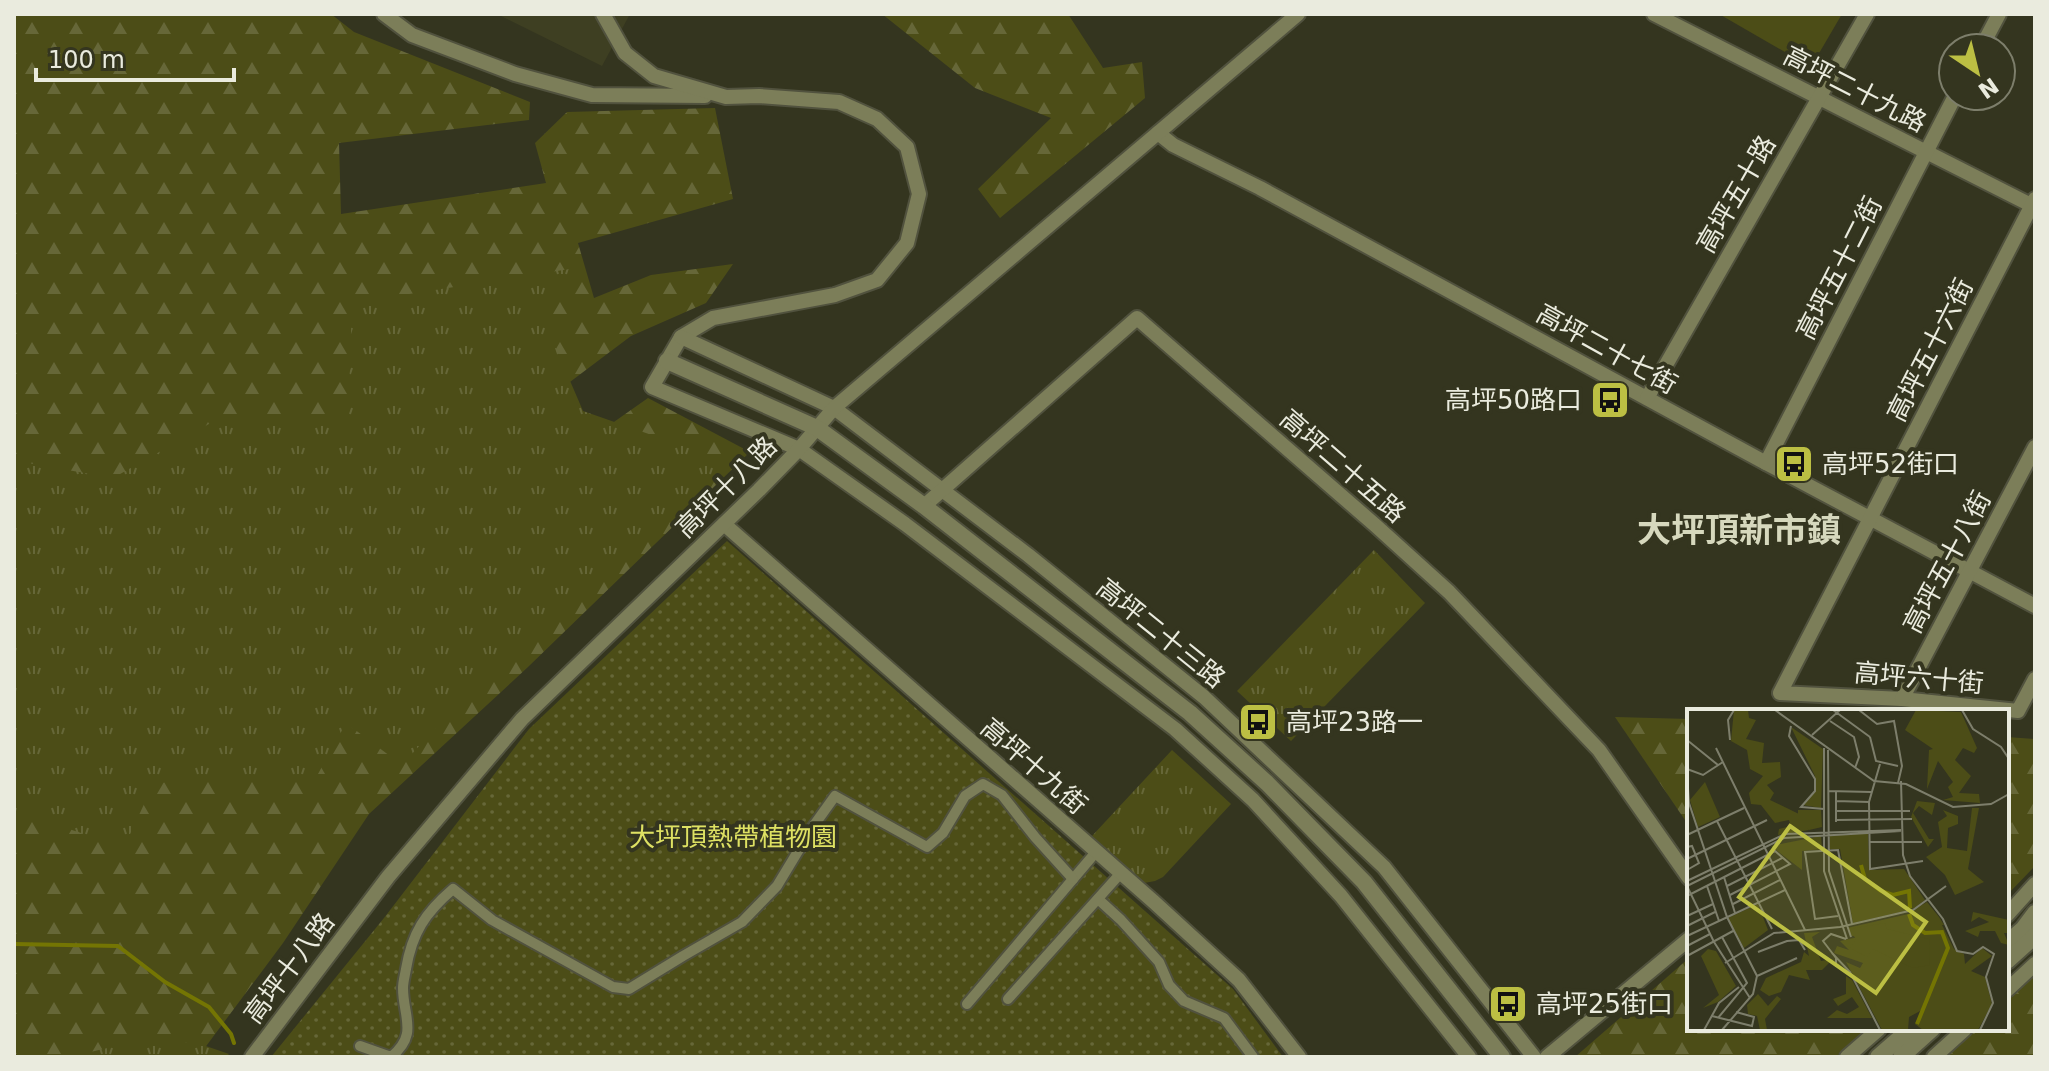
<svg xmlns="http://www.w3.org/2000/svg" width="2049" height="1071" font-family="'DejaVu Sans','Noto Sans TC',sans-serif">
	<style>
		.built { fill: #3e3f22 }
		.grass { fill: url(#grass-dots) }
		.forest { fill: url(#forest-firs) }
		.park { fill: url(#park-tufts) }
		.pitch { fill: #4c4d17 }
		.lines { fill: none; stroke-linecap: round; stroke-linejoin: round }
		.stream { stroke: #747503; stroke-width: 4 }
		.pedestrian-casing { stroke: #51523e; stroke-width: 14 }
		.minor-casing { stroke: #51523e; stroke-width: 18 }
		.tertiary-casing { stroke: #51523e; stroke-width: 20 }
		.pedestrian { stroke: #7c7e59; stroke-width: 10 }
		.minor { stroke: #7c7e59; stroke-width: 14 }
		.tertiary { stroke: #7c7e59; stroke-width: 16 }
		.labels { text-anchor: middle; stroke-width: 8; stroke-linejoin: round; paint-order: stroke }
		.street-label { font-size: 26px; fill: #eaebde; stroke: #34351f }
		.poi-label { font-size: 26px; fill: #eaebde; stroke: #34351f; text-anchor: start }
		.park-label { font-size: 26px; fill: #dee163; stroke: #34351f }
		.district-label { font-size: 34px; font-weight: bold; fill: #d6d8bd; stroke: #34351f }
		.inset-river { fill: none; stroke: #747503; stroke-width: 4 }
		.inset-road { fill: none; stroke: #7d7e6b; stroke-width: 2 }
		.view { fill: #bcbf43; fill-opacity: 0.15; stroke: #bcbf43; stroke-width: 4 }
		.inset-edge { fill: none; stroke: #eaebde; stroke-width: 4 }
	</style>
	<defs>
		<pattern id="grass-dots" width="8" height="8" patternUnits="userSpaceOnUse" patternTransform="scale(2)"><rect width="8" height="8" fill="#4c4d17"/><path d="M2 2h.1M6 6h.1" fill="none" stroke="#666738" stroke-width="1.8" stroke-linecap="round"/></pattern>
		<pattern id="forest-firs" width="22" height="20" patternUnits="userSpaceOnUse" patternTransform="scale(2)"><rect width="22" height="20" fill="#4c4d17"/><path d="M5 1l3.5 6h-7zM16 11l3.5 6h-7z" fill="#666738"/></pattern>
		<pattern id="park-tufts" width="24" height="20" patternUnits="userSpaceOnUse" patternTransform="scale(2)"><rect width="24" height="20" fill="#4c4d17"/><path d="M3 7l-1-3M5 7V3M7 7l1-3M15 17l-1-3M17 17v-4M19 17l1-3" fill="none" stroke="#666738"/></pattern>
	</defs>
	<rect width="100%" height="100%" fill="#34351f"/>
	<polygon class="built" points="497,14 630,14 602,66"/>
	<polygon class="grass" points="727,541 1233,989 1283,1057 271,1057 384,918 529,729"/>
	<g class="forest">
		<polygon points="14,14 331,14 354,32 530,102 529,120 339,143 341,214 546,183 535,143 567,112 715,108 733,199 578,243 594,298 651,275 733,264 706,303 631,336 546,400 530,481 648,398 750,452 528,667 369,814 283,943 198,1057 14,1057"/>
		<polygon points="882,14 1068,14 1103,68 1142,62 1145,98 1000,218 978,189 1051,118 975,88"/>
		<polygon points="1615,717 1689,719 1689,826"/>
		<polygon points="2007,737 2035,739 2035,866 2007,895"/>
		<polygon points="1689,958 1689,1029 1866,1029 1836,1057 1575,1057"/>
		<polygon points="2035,973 2035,1057 1947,1057 1977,1029 2007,1029 2007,1000"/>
	</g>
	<g class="park">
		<polygon points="576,268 543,318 583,411 726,461 585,593 465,695 402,765 346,723 318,774 154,783 124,847 20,813 14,817 14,468 22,462 113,478 216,420 348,419 352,303"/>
		<polygon points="1374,550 1425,603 1291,741 1237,691"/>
		<polygon points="1172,750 1231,804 1163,877 1155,881 1144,883 1092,836"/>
		<polygon points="142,1040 197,1043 229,1054 226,1057 69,1057"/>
	</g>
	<polygon class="pitch" points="1719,14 1842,14 1811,67"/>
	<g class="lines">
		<polyline class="stream" points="14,944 118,946 165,982 209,1007 231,1034 234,1043"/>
		<g class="pedestrian-casing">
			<g id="pedestrian">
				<polyline points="1098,899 1121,920 1159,962 1169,985 1184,1001 1224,1018 1253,1057"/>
				<polyline points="1008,999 1120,874"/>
				<polyline points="967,1004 1096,852"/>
				<path d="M360 1046 391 1057C419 1034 403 1017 403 988 403 982 405 975 406 969 412 933 425 913 453 889L492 920 613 987 629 989 683 956 742 922 777 886 812 828 835 796 927 847 943 833 965 796 983 784 1002 795 1035 837 1073 879"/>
			</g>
		</g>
		<g class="minor-casing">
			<g id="minor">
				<polyline points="384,14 412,35 515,74 592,95 705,96"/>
				<polyline points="603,14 625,53 654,76 726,97 759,96 839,102 877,119 907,147 919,194 907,243 877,280 835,295 713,318 681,337 652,387 799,449 905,524 1175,729 1253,800 1341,896 1469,1057"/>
				<polyline points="1654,14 2035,207"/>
				<polyline points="1981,48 1999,14"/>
				<polyline points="1158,133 1173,145 1260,188 1766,463 2035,606"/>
				<polyline points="2035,199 1780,693 1902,699 2018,711 2035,679"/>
				<polyline points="681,337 834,408 1028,555 1204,697 1384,867 1534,1057"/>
				<polyline points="1647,398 1867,14"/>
				<polyline points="1766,463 1955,96"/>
				<polyline points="924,506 1137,318 1375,525 1449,592 1599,750 1689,878"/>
				<polyline points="724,524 1154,902 1239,980 1299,1057"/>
				<polyline points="1902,699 2035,447"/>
				<polyline points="2007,915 2035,884"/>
				<polyline points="2007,990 2035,964"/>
				<polyline points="252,1057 388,877 522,719 759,490 799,449 834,408 1298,14"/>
				<polyline points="1547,1057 1689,939"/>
				<polyline points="1847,1057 1879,1029"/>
				<polyline points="1934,1057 1965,1029"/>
			</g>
		</g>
		<g class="tertiary-casing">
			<g id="tertiary">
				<polyline points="667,361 817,428 924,506 1190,713 1267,783 1364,882 1502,1057"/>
				<polyline points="2007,943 2023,929 2035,913"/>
				<polyline points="2007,961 2035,936"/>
				<polyline points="1878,1057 1910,1029"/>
				<polyline points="1901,1057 1932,1029"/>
			</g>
		</g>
		<use href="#pedestrian" class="pedestrian"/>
		<use href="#minor" class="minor"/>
		<use href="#tertiary" class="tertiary"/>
	</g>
	<defs>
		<g id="bus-square" transform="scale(2)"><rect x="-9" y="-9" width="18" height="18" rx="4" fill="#bcbf43" stroke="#34351f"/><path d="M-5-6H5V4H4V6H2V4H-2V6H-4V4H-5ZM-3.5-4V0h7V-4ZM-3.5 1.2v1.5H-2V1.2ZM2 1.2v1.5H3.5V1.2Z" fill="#111"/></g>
	</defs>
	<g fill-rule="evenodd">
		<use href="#bus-square" x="1610" y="400"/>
		<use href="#bus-square" x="1794" y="464"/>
		<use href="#bus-square" x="1258" y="722"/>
		<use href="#bus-square" x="1508" y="1004"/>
	</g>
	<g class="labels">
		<g class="street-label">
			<text transform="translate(1855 89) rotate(27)" y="9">高坪二十九路</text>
			<text transform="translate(1736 194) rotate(-60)" y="9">高坪五十路</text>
			<text transform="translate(1839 268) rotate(-63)" y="9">高坪五十二街</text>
			<text transform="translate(1607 349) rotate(29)" y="9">高坪二十七街</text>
			<text transform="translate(1930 350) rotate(-63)" y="9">高坪五十六街</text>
			<text transform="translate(1343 466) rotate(41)" y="9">高坪二十五路</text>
			<text transform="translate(726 487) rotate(-45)" y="9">高坪十八路</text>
			<text transform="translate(1947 562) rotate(-62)" y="9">高坪五十八街</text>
			<text transform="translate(1161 633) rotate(39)" y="9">高坪二十三路</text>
			<text transform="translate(1919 678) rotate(5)" y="9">高坪六十街</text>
			<text transform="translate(1034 766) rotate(41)" y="9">高坪十九街</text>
			<text transform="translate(289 968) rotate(-53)" y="9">高坪十八路</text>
		</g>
		<g class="poi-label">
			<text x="1582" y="409" text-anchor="end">高坪50路口</text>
			<text x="1822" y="473">高坪52街口</text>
			<text x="1286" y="731">高坪23路一</text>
			<text x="1536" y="1013">高坪25街口</text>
		</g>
		<g class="park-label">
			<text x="733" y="846">大坪頂熱帶植物園</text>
		</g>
		<g class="district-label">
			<text x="1739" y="542">大坪頂新市鎮</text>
		</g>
	</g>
	<g transform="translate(1687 709)">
		<rect width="322" height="322" fill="#34351f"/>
		<path d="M143 125H181L182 161 217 160 238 191 226 200 166 214 153 140H142Z" fill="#4c4d17"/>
		<path d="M47 1H61L62 9 69 11 59 30 77 34 75 54 93 53 94 68 80 76 87 84 83 91 112 105 122 121 91 126 92 120 104 117 102 111 88 114 74 96 64 95 62 84 76 67 63 60 60 41 44 32ZM229 1 274 3 290 39 287 44 276 39 268 51 284 67 272 84 292 85 293 94 256 91 266 88 261 78 266 73 251 52 240 80 242 41 246 40 218 21ZM230 92 248 94 245 106 232 97 226 104 242 130H247L241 138 224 108ZM285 99H292L281 160 297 173 268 186 258 166 239 148 255 138 251 113 260 107 256 101 271 107V115L261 119 260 139 280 142ZM134 127 135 140 115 142V161L84 137ZM230 203 252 210 267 240 277 245 278 255 295 239 305 247 284 262 298 268 305 295 291 321H236L228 315 235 301 222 308 221 321H195L159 253 173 259 176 254 147 244 150 237 162 241 153 232 176 227H165L160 219ZM286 203 322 211V224H317L322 236 314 234 308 222H293L291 228 278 222 302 213 292 208 284 213ZM133 223 125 228 134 252 146 250 135 261H119L123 271 102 266 94 283 82 287 73 281 79 269 114 253 117 243 122 247 117 224ZM21 240 29 242 49 277 31 293 16 299 32 286 14 247ZM159 267 165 271 185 309H140L150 301 160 305 172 298 165 288 151 297 146 290 159 285ZM71 285 81 297 90 287 94 290 78 310 80 321H73L70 307 61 305 60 296Z" fill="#4c4d17"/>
		<path d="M104 18 136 40 134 99 116 96 127 84 128 67ZM111 101H134L135 118 122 121 111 110ZM240 193 252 208 257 216H240L223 203ZM198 214 200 220 242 230 243 256 226 259 186 240 180 248 163 239 169 230 162 220Z" fill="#4c4d17"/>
		<path d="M18 73 33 108 11 118 3 91ZM71 195 81 221 57 239 41 209Z" fill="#4c4d17"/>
		<path class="inset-river" d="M174 156 178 170 194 182 206 186 222 182 223 199M222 205 226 216 238 224 255 223 261 239 230 315"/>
		<path class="inset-road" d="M88 1 187 72 219 75 266 98 304 95 322 85M146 1 183 28M172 1 190 15 207 12 215 57 211 74M275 1 286 20 314 38 322 50M143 12 167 28 172 48 168 59M104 17 102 27 128 70V82L114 98 137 100M125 26 153 1M183 28 189 52 211 57M0 31 31 56M43 31 41 11 47 1M29 39 118 221M137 39V162L160 230M141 41 142 162 164 228M193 55 182 93 183 160 236 152M0 60 16 66 36 53M0 65 2 94 40 208 70 267 66 285 35 321M214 72 216 146 223 167 256 210 270 242 286 245 296 238 307 245 299 268 306 294 293 321M141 82 184 83M149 92 182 93M149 102H223M149 111 225 110M30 112 85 220M149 113V82M0 126 57 99M182 133H235M0 138 5 137 12 154 0 161M0 150 80 111M37 168 48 204M0 172 98 125 214 121M0 177 97 129 214 122M0 177 27 233 63 289M20 177 32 212M40 177 95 149M0 187 88 142 103 155 43 186M46 195 93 171M0 207 26 195M151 207 128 210 118 143 151 141 165 215M0 217 28 203M0 227 98 181M0 237 23 225M71 243 100 232 112 231 118 241M145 244 163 263 193 321M0 247 46 222M38 254 87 224 153 218 226 201 259 177M149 258V249L136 232 144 225 159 230M70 267 110 249M25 307 65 317 67 308 49 303M31 309 60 274 35 228M17 321 32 294 52 278"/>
		<path class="view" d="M103 117 239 213 189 284 52 188Z"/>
		<rect width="322" height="322" class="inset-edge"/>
	</g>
	<rect width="2049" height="1071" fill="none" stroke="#eaebde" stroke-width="32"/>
	<g transform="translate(1977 72) rotate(145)"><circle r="38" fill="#34351f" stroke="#7d7e6b" stroke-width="2"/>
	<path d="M0-6L14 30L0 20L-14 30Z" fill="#bcbf43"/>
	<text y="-12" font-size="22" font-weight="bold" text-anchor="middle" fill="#eaebde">N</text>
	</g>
	<path d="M36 68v12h198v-12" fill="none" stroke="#eaebde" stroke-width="4"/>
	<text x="48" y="68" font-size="24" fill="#eaebde" stroke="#34351f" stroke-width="6" paint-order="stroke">100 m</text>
</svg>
